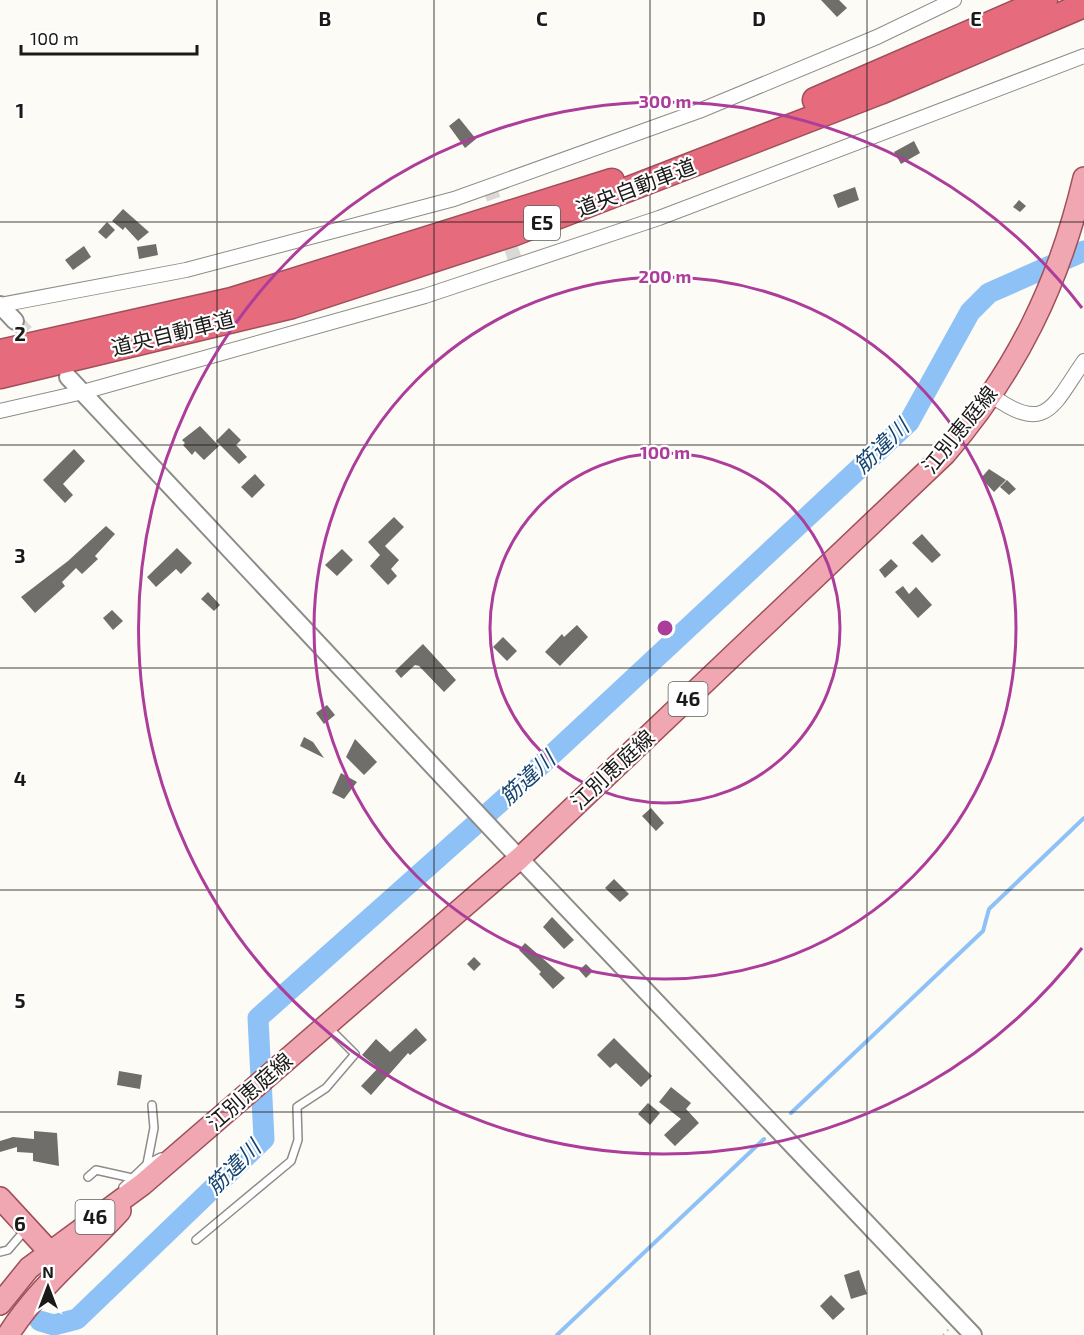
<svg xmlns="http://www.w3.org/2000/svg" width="1084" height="1335" font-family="'Exo 2','Noto Sans JP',sans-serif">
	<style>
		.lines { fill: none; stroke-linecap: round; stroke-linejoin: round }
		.stream { stroke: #8ec2f7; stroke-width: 4 }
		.river { stroke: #8ec2f7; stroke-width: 21 }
		.building { fill: #706e6a }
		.minor-tunnel { stroke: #dbd9d5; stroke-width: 14; stroke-dasharray: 14 7; stroke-linecap: butt }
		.tertiary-tunnel { stroke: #dbd9d5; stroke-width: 16; stroke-dasharray: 16 8; stroke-linecap: butt }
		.service-casing { stroke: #8e8c88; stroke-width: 10 }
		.minor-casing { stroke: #8e8c88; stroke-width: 16 }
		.tertiary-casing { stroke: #8e8c88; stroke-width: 20 }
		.primary-casing { stroke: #9f4f5a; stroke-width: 24 }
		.motorway-casing { stroke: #9f4f5a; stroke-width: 27 }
		.path { stroke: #b5b3af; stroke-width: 2; stroke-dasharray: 1.5 4.5; stroke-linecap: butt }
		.service { stroke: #fff; stroke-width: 7 }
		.minor { stroke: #fff; stroke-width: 14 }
		.tertiary { stroke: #fff; stroke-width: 16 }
		.primary { stroke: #f0a7b1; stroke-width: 21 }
		.motorway { stroke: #e66c7d; stroke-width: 24 }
		.grid { fill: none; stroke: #1b1a18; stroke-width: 1.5; stroke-opacity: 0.55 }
		.ring { fill: none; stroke: #ac3d9a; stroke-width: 3 }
		.labels { text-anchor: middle; stroke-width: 4.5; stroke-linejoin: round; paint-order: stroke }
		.shield { fill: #fff; stroke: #5f5f5d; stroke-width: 1.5 }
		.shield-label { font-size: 20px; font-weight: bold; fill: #1b1a18 }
		.street-label { font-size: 21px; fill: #1b1a18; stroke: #fff }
		.water-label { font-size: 22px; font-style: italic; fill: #174570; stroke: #fff }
		.grid-label { font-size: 20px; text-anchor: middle; font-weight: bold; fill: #1b1a18; stroke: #fff; stroke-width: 4.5; stroke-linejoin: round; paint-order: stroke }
		.centre { fill: #ac3d9a; stroke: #fff; stroke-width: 3 }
		.ring-label { font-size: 18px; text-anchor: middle; font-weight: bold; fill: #ac3d9a; stroke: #fff; stroke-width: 4.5; stroke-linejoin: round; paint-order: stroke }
	</style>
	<rect width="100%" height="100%" fill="#fdfbf6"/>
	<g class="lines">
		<g class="stream">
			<polyline points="791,1113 983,931 989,909 1084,818"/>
			<polyline points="557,1335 764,1139"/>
		</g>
		<polyline class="river" points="40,1321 54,1325 77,1319 264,1139 258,1018 514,790 909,422 970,312 989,293 1084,251"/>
	</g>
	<g class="building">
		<polygon points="821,0 839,0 847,8 837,17"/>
		<polygon points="459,118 476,139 465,148 449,126"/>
		<polygon points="914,141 920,153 901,164 894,152"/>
		<polygon points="855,187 859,200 838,208 833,195"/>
		<polygon points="1019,200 1026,206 1020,212 1013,207"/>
		<polygon points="123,209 149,232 138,241 125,227 123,230 112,221"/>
		<polygon points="107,222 115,230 106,239 98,232"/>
		<polygon points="156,244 158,255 139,259 137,247"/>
		<polygon points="84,246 91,257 73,270 65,260"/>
		<polygon points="200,426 219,446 204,460 195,451 192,455 183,445 185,443 182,440"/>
		<polygon points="229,428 241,440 236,445 247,457 239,464 216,441"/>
		<polygon points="74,449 85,461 63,484 73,495 65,503 43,480"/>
		<polygon points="989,469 1006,480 994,492 981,478"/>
		<polygon points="255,474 265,485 252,498 241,487"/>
		<polygon points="1007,480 1016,489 1009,495 1000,487"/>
		<polygon points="394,517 404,527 385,546 399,560 391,569 397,576 388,585 370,566 380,555 368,542"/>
		<polygon points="106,526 115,534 95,556 98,559 82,574 76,568 62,582 65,586 35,613 21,597 68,561"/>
		<polygon points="922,534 941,555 932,563 912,543"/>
		<polygon points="177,548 192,563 181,574 176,569 156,587 147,577"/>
		<polygon points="342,549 353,560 337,576 325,565"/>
		<polygon points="891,559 898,566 885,578 879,570"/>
		<polygon points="903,586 909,594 916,587 932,605 918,618 895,592"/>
		<polygon points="208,592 220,605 214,611 201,599"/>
		<polygon points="112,610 123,621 113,630 103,618"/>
		<polygon points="577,625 588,637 560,666 545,652 562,634 564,637"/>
		<polygon points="503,637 517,651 507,661 493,647"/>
		<polygon points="423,644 456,680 444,692 419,666 415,665 401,678 395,671"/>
		<polygon points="327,705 335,715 324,724 316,713"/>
		<polygon points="304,737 313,742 324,758 300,746"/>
		<polygon points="355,739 377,762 364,775 346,757"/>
		<polygon points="341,773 357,782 344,799 332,793"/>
		<polygon points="651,808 664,823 656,831 642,816"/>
		<polygon points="614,879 629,894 620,902 605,888"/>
		<polygon points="552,917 574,940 564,949 543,927"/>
		<polygon points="525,943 565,978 553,989 539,974 541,972 519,950"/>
		<polygon points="474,957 481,964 474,971 467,964"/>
		<polygon points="586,964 593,971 586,978 579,970"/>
		<polygon points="416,1028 427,1040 410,1055 408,1053 371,1095 361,1086 378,1068 362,1055 376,1039 390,1052"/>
		<polygon points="614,1038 652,1076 641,1087 616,1063 610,1068 597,1055"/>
		<polygon points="119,1071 142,1075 140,1089 117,1085"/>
		<polygon points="671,1087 691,1103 686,1109 699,1123 675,1146 664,1135 681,1119 659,1102"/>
		<polygon points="648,1103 660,1113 650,1125 638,1114"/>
		<polygon points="34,1131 57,1133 59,1166 33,1161 33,1153 17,1152 17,1147 0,1152 0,1141 13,1137 34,1139"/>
		<polygon points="859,1270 867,1294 851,1299 844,1275"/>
		<polygon points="831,1295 845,1309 833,1320 820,1306"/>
	</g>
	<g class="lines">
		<polyline class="minor-tunnel" points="489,186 517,265"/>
		<polyline class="tertiary-tunnel" points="15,321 41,348"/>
		<g class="service-casing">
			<g id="service">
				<polyline points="147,1164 154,1128 152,1105"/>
				<polyline points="88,1177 96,1170 132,1178"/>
				<polyline points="123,1187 147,1164 161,1157"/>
				<polyline points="196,1240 291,1161 298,1140 297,1107 326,1088 355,1054 329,1028"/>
				<polyline points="0,1252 8,1250 26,1229"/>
			</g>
		</g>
		<g class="minor-casing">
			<g id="minor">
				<polyline points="0,305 186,270 454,199 699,111 877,37 954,0"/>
				<path d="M991 395C1047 436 1053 405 1084 361"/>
				<polyline points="0,411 83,392 425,296 659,218 1084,56"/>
			</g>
		</g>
		<g class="tertiary-casing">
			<g id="tertiary">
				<polyline points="0,305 15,321"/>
				<polyline points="68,377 504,842 973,1335"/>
			</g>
		</g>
		<g class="primary-casing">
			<g id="primary">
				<polyline points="0,1198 59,1262"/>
				<path d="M0 1304 29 1268 143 1184 520 858 945 454C1016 372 1059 284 1084 178"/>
				<path d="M8 1335C38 1287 83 1252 120 1211"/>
			</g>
		</g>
		<g class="motorway-casing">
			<g id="motorway">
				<polyline points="815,100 1045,0"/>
				<polyline points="0,352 232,300 612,181"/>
				<polyline points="0,376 292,306 515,233 880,92 1084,5"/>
			</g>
		</g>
		<polyline class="path" points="943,1335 949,1329"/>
		<use href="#service" class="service"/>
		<use href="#minor" class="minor"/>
		<use href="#tertiary" class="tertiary"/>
		<use href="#primary" class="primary"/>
		<use href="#motorway" class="motorway"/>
	</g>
	<path class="grid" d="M217 0V1335M434 0V1335M650 0V1335M867 0V1335M0 222H1084M0 445H1084M0 668H1084M0 890H1084M0 1112H1084"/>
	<g class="ring">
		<circle cx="665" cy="628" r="175"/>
		<circle cx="665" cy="628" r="351"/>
		<path d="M1082 948A526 526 0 1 1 1082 308"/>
	</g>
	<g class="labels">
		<g class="shield">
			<rect x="524" y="206" width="36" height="34" rx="4.5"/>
			<rect x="668.5" y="682" width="39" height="34" rx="4.5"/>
			<rect x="75.5" y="1200" width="39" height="34" rx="4.5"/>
		</g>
		<g class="shield-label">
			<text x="542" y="230">E5</text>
			<text x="688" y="706">46</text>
			<text x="95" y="1224">46</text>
		</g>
		<g class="street-label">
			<text transform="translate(636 188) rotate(-21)" y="7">道央自動車道</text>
			<text transform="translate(173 334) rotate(-14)" y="7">道央自動車道</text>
			<text transform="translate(960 430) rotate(-51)" y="7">江別恵庭線</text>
			<text transform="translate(613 770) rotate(-43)" y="7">江別恵庭線</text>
			<text transform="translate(250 1092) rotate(-41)" y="7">江別恵庭線</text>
		</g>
		<g class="water-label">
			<text transform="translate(881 446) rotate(-44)" y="8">筋違川</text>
			<text transform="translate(527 778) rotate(-43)" y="8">筋違川</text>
			<text transform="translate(233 1167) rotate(-45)" y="8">筋違川</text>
		</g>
	</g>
	<g class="grid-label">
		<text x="325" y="26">B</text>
		<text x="542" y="26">C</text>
		<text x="759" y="26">D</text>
		<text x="976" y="26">E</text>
		<text x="20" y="118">1</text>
		<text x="20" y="341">2</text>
		<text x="20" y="563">3</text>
		<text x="20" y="786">4</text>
		<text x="20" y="1008">5</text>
		<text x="20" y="1231">6</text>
	</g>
	<circle cx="665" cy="628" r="9" class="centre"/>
	<g class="ring-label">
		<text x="665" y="108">300 m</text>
		<text x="665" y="283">200 m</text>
		<text x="665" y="459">100 m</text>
	</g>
	<g transform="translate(48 1287)" stroke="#ffffff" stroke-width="4.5" paint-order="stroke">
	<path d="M0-4.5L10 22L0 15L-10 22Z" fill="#1b1a18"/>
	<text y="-9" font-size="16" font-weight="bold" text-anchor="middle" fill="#1b1a18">N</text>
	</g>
	<path d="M21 45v9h176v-9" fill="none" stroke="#1b1a18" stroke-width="3"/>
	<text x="30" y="45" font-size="18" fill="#1b1a18" stroke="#ffffff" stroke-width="4.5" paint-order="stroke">100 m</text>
</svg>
